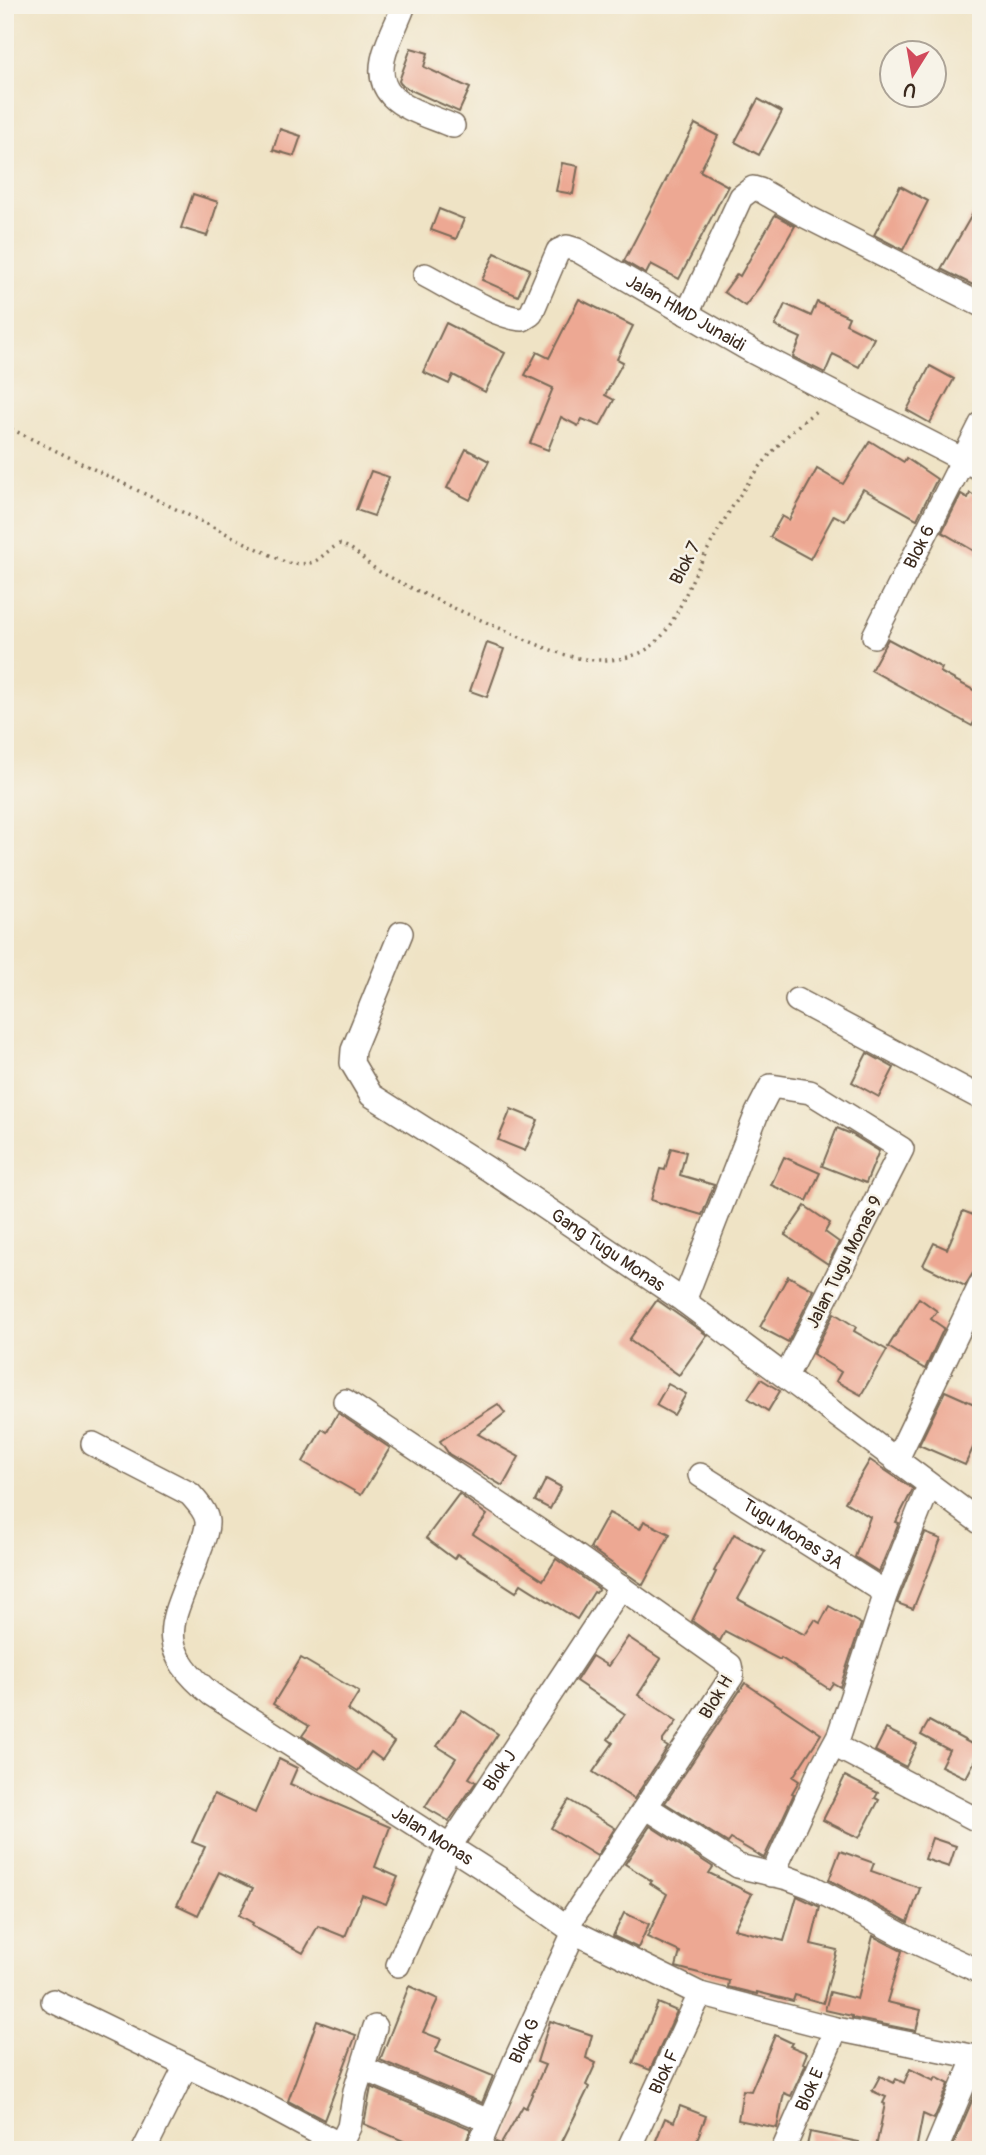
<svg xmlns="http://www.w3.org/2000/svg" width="986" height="2155" font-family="Pangolin,sans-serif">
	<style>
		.building { fill: #eda893 }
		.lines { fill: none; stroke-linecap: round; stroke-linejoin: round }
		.minor-casing { stroke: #7a6b58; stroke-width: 26 }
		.path { stroke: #7a6b58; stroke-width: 3.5; stroke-dasharray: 2 5; stroke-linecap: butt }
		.minor { stroke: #fff; stroke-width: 23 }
		.labels { text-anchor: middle; stroke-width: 5; stroke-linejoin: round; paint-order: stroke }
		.street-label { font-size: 18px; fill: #3b2a1e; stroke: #f7f3e8 }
	</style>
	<rect width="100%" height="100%" fill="#f7f3e8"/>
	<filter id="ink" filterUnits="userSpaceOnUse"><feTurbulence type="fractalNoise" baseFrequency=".0143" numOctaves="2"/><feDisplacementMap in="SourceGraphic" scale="14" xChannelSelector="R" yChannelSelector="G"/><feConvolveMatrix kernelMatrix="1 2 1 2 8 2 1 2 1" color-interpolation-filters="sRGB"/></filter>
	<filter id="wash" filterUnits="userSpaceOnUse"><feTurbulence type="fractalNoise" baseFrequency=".00686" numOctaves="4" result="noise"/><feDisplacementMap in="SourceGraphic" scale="28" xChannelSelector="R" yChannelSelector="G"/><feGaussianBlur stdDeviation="1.57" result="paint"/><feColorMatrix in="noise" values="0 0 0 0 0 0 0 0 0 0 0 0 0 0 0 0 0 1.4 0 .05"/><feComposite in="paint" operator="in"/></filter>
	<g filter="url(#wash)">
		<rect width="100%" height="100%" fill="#efe3c5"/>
		<g id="blocks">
			<g class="building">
				<polygon points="411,48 428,53 424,67 470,88 459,112 404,87 400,83 399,81"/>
				<polygon points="758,99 782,112 759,155 735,142"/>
				<polygon points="695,124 718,136 700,171 728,186 679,279 651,264 646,274 624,261"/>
				<polygon points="280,129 301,136 294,156 273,150"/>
				<polygon points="562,163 578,166 573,194 556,191"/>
				<polygon points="900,186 928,201 903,250 874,235"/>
				<polygon points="193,194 218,202 207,236 181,228"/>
				<polygon points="981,199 981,285 975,282 973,285 941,269"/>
				<polygon points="439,209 464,219 456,239 431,230"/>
				<polygon points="775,215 795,226 760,286 745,306 724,292 737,274 740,276"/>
				<polygon points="495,253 530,269 518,296 482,280"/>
				<polygon points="579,299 633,326 617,359 623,362 605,395 614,400 600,426 582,419 578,426 561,417 548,450 530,443 553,388 525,375 537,352 549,358"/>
				<polygon points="817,302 849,317 846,324 874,338 859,367 833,354 825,373 793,357 801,338 775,326 785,304 811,316"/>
				<polygon points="446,323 505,353 485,392 453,375 449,384 423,372"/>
				<polygon points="930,366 954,379 930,423 907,410"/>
				<polygon points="870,441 904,462 906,458 937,479 917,519 863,489 845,521 834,515 810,559 770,537 782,516 789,520 817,469 843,484"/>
				<polygon points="466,449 489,461 470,500 447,488"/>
				<polygon points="371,471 389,477 374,516 356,510"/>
				<polygon points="970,493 981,500 981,555 942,532 961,494 968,498"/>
				<polygon points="888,639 942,668 940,672 981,694 981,709 972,726 871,670"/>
				<polygon points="487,643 504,649 487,697 470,691"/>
				<polygon points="867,1053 894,1068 879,1097 852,1082"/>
				<polygon points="511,1109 538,1120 525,1151 498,1140"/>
				<polygon points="837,1128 851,1134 879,1151 866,1183 822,1166"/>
				<polygon points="671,1148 686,1152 680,1175 714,1185 702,1215 651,1200 660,1169 665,1170"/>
				<polygon points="784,1157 820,1173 807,1201 771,1185"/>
				<polygon points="805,1206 830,1223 825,1232 839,1242 828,1264 785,1235"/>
				<polygon points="963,1211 981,1218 981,1270 973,1273 965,1286 923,1265 934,1243 947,1249"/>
				<polygon points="788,1276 814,1290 788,1342 760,1327"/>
				<polygon points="919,1298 937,1311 931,1319 944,1328 925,1369 888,1347"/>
				<polygon points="657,1300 707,1335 679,1375 629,1340"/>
				<polygon points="834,1313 856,1327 854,1331 887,1350 861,1395 836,1381 841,1372 813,1354"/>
				<polygon points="761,1379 780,1391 768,1411 748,1398"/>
				<polygon points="668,1384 686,1394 674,1415 656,1405"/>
				<polygon points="945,1391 981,1407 981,1431 965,1465 919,1445"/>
				<polygon points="498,1404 505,1413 478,1434 519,1457 503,1486 449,1454 440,1441"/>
				<polygon points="338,1413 390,1448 361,1495 303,1462 322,1429 327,1432"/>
				<polygon points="870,1460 913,1489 896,1522 899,1523 879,1572 855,1557 870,1517 845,1502"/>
				<polygon points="546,1479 561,1487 550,1509 535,1501"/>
				<polygon points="459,1494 487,1515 473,1534 543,1580 556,1559 599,1589 596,1593 594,1592 577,1619 521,1584 516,1592 457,1554 454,1559 426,1538"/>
				<polygon points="609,1513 640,1529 644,1521 670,1534 643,1585 590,1548"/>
				<polygon points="925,1533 941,1539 913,1609 897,1603"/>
				<polygon points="734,1534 765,1551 738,1599 805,1635 815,1620 820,1623 829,1606 861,1624 840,1687 833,1683 829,1689 781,1658 780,1660 725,1631 720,1641 692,1621 716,1572 714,1571"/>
				<polygon points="628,1637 661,1659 638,1695 677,1721 663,1740 663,1744 668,1747 634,1799 593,1772 613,1743 608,1739 625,1714 576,1681 592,1656 608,1666"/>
				<polygon points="301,1658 359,1692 348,1710 394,1742 382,1760 371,1752 358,1771 302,1736 309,1726 273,1704"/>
				<polygon points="745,1683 821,1734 793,1777 799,1781 792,1793 794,1794 764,1858 731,1839 728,1843 665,1803"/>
				<polygon points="462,1710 498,1734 469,1778 476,1782 449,1821 425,1807 456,1758 437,1746"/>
				<polygon points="929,1721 981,1749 966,1778 941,1766 949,1750 921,1735"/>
				<polygon points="886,1729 917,1744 906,1767 875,1751"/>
				<polygon points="279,1759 297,1768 290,1784 390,1827 375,1867 398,1877 386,1904 362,1895 345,1937 318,1926 303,1953 252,1926 253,1923 239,1915 253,1888 219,1872 198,1915 177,1905 205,1847 192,1842 214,1794 255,1813"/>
				<polygon points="845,1776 878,1793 875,1798 879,1800 859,1838 823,1820"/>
				<polygon points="569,1800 615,1828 597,1856 551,1828"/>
				<polygon points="650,1826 713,1867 709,1873 752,1894 734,1929 784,1941 797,1896 820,1907 811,1944 837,1950 823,2003 795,1995 793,2001 757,1992 757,1994 728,1987 729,1981 676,1967 680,1952 647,1937 667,1894 650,1883 652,1881 625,1864"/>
				<polygon points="932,1838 956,1846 949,1867 925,1859"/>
				<polygon points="840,1851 874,1863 871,1871 920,1888 908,1922 829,1880"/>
				<polygon points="624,1913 649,1924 638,1948 613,1936"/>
				<polygon points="873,1936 902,1951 887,2002 921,2010 916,2031 852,2018 852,2016 825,2010 830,1992 857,1999"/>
				<polygon points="409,1986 438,1999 423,2032 441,2039 435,2052 493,2076 482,2103 380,2060"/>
				<polygon points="658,2003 677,2011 650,2070 633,2063"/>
				<polygon points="317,2021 356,2035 324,2120 288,2101"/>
				<polygon points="550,2021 592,2035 586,2058 596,2063 586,2085 589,2087 558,2150 492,2150 496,2142 501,2144 523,2106 526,2108 545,2065 537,2062"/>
				<polygon points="775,2035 792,2043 790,2046 807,2053 803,2063 806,2064 791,2096 784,2093 777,2128 738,2120 743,2090 751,2091"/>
				<polygon points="910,2069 934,2081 936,2077 949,2084 934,2119 923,2114 916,2150 890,2150 876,2147 885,2104 883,2103 886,2097 872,2091 880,2076 894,2083 896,2079 904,2083"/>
				<polygon points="371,2087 471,2129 463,2150 424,2150 364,2124"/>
				<polygon points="974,2096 981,2100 981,2150 951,2150"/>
				<polygon points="680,2106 706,2116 693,2150 652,2150 665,2118 674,2122"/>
				<polygon points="810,2132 859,2142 858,2150 806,2150"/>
			</g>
		</g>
	</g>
	<g filter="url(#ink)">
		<use href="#blocks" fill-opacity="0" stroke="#7a6b58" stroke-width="2"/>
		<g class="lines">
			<g class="minor-casing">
				<g id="minor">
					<path d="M404 5C399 19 392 32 387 46 366 102 413 109 453 126"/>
					<path id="s1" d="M425 275C448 287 499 319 523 319L531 314 558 251 567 247 577 250 755 353 981 469"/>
					<polyline points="687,314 741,197 753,188 760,190 807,217 981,305"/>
					<path id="s2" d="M874 636 981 424"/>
					<path id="s3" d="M401 933 353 1050 352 1063 371 1095 488 1169 684 1301 981 1523"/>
					<polyline points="797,1000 981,1098"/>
					<polyline points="684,1301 757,1113 771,1086 810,1092 902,1149 786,1376"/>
					<polyline points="345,1401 571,1552 730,1665 732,1676 567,1926"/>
					<path id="s4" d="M93 1444 190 1494C196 1501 206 1511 207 1521 208 1532 200 1547 197 1557 174 1620 150 1644 211 1694L500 1879 574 1932 700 1994 836 2029 981 2058"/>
					<polyline points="896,1461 981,1284"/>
					<path id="s5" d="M700 1475 886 1593"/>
					<polyline points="834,1745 981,1822"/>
					<polyline points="646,1807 738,1866 788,1878 812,1887 915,1942 981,1972"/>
					<polyline points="772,1875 821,1768 839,1735 886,1593 929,1486"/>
					<path id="s6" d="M398 1965 450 1846 621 1587"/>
					<polyline points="53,2001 259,2101 335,2142"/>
					<polyline points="374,2073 489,2121"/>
					<polyline points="340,2145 349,2127 355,2091 375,2027"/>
					<polyline points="144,2150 186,2066"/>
					<path id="s7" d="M477 2150 515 2061 574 1932"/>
					<path id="s8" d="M628 2150 700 1994"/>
					<path id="s9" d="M783 2150 836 2029"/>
					<polyline points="936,2150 975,2057"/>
				</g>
			</g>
			<path class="path" d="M5 426 287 563C322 566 314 559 339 544 357 548 366 565 382 573 420 593 458 610 497 627 520 637 543 648 566 655 592 663 631 663 653 645 675 626 685 593 698 568 728 510 765 447 819 409"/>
			<use href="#minor" class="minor"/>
		</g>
	</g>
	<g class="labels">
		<g class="street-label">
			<text dy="6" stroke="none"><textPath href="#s1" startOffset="332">Jalan HMD Junaidi</textPath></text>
			<text dy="6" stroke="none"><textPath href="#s2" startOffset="100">Blok 6</textPath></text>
			<text transform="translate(685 563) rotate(-63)" y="6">Blok 7</text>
			<text dy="6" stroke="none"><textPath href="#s3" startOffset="460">Gang Tugu Monas</textPath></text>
			<text transform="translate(844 1262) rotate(-63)" y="6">Jalan Tugu Monas 9</text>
			<text dy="6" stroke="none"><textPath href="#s5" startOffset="110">Tugu Monas 3A</textPath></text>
			<text transform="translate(716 1697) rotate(-59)" y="6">Blok H</text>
			<text dy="6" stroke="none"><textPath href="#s6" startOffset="220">Blok J</textPath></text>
			<text dy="6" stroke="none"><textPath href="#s4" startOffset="597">Jalan Monas</textPath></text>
			<text dy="6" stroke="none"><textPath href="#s7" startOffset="119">Blok G</textPath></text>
			<text dy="6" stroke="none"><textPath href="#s8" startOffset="86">Blok F</textPath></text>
			<text dy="6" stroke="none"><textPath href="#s9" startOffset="66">Blok E</textPath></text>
		</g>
	</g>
	<rect width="986" height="2155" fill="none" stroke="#f7f3e8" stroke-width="28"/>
	<g transform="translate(913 74) rotate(191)"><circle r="33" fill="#f7f3e8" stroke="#aca397" stroke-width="2"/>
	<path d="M0-5L12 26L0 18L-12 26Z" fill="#d1495b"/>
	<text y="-10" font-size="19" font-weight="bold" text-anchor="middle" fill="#3b2a1e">U</text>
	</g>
</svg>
